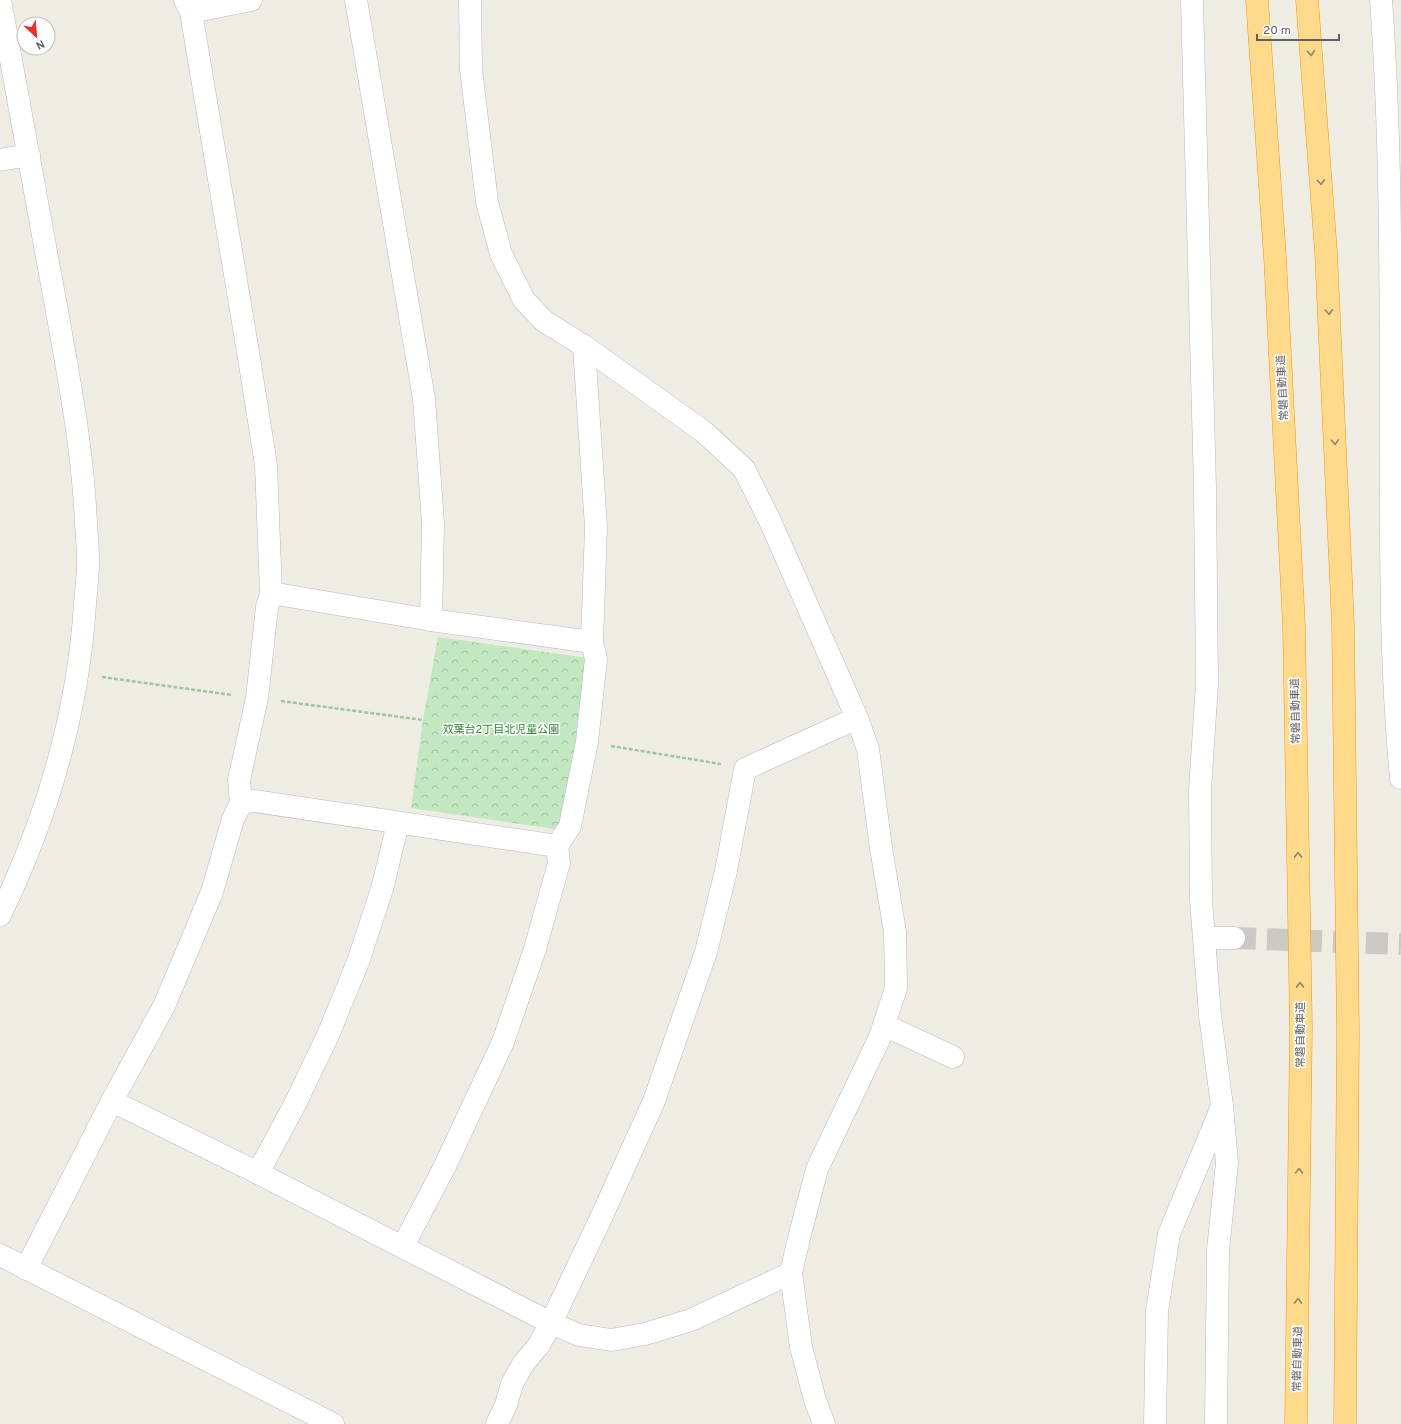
<svg xmlns="http://www.w3.org/2000/svg" width="1401" height="1424" font-family="Overpass,'Noto Sans JP',sans-serif">
	<style>
		.forest { fill: url(#forest-crowns) }
		.lines { fill: none; stroke-linecap: round; stroke-linejoin: round }
		.minor-tunnel { stroke: #cac9c4; stroke-width: 22; stroke-dasharray: 22 11; stroke-linecap: butt }
		.minor-casing { stroke: #b7babf; stroke-width: 23 }
		.highway-casing { stroke: #f39800; stroke-width: 23 }
		.path { stroke: #98c9a3; stroke-width: 2.5; stroke-dasharray: 4 2; stroke-linecap: butt }
		.minor { stroke: #fff; stroke-width: 22 }
		.highway { stroke: #ffda8b; stroke-width: 22 }
		.oneway { stroke: #8d8570 }
		.labels { text-anchor: middle; stroke-width: 3; stroke-linejoin: round; paint-order: stroke }
		.street-label { font-size: 11px; fill: #5c6165; stroke: #fff }
		.park-label { font-size: 11px; fill: #338732; stroke: #fff }
	</style>
	<defs>
		<pattern id="forest-crowns" width="20" height="18" patternUnits="userSpaceOnUse"><rect width="20" height="18" fill="#c2e8c0"/><path d="M2 6a3 3 0 1 1 6 0M12 15a3 3 0 1 1 6 0" fill="none" stroke="#a1bfa0"/></pattern>
	</defs>
	<rect width="100%" height="100%" fill="#efece4"/>
	<polygon class="forest" points="438,637 587,658 579,739 561,830 411,808 423,720"/>
	<g class="lines">
		<polyline class="minor-tunnel" points="1234,938 1401,944"/>
		<g class="minor-casing">
			<g id="minor">
				<polyline points="185,0 191,12 249,358 266,465 271,593 431,620 592,642 596,527 584,346"/>
				<polyline points="356,0 424,399 433,523 431,620"/>
				<polyline points="470,0 471,69 487,202 501,254 524,300 544,321 584,346 704,432 744,469 770,521 857,718 868,749 881,848 895,932 896,988 880,1037 817,1169 799,1238 791,1273 801,1347 815,1400 824,1424"/>
				<polyline points="1192,0 1205,488 1207,684 1200,790 1201,900 1210,1015 1222,1106 1227,1163 1218,1250 1216,1424"/>
				<path d="M1381 0C1393 165 1390 331 1391 497 1391 591 1392 684 1401 778"/>
				<polyline points="191,12 251,0"/>
				<polyline points="0,160 29,155"/>
				<polyline points="241,803 239,780 257,698 267,607 271,593"/>
				<polyline points="557,846 570,826 587,742 596,659 592,642"/>
				<path d="M0 915C48 816 78 714 85 604 86 590 88 576 88 562 88 549 87 537 86 524 83 451 69 378 56 306 38 204 19 102 0 0"/>
				<polyline points="1205,938 1234,938"/>
				<polyline points="884,1025 953,1057"/>
				<polyline points="112,1101 258,1173 551,1323 579,1335 611,1340 645,1334 691,1320 791,1273"/>
				<polyline points="258,1173 295,1104 328,1035 358,962 382,889 398,823"/>
				<polyline points="0,1255 333,1424"/>
				<polyline points="26,1269 112,1101 164,1006 212,892 233,819 241,803 254,801 557,846 559,863 535,949 503,1042 444,1168 403,1246"/>
				<polyline points="497,1424 506,1405 512,1384 523,1364 539,1345 551,1323 600,1220 654,1101 706,952 726,871 745,769 857,718"/>
				<polyline points="1155,1424 1157,1311 1169,1234 1221,1109"/>
			</g>
		</g>
		<g class="highway-casing">
			<g id="highway">
				<polyline points="1257,0 1275,257 1294,626 1301,1026 1296,1424"/>
				<polyline points="1307,0 1326,252 1343,624 1348,1033 1345,1424"/>
			</g>
		</g>
		<g class="path">
			<polyline points="102,677 232,695"/>
			<polyline points="281,701 423,720"/>
			<polyline points="611,746 721,764"/>
		</g>
		<use href="#minor" class="minor"/>
		<use href="#highway" class="highway"/>
	</g>
	<defs><path id="oneway-chevron" d="M-2-3.5L2.5 0L-2 3.5" fill="none" stroke-width="1.6" stroke-linecap="round" stroke-linejoin="round"/></defs>
	<g class="oneway">
		<use href="#oneway-chevron" transform="translate(1311 53) rotate(86)"/>
		<use href="#oneway-chevron" transform="translate(1321 182) rotate(86)"/>
		<use href="#oneway-chevron" transform="translate(1329 312) rotate(87)"/>
		<use href="#oneway-chevron" transform="translate(1335 442) rotate(87)"/>
		<use href="#oneway-chevron" transform="translate(1298 855) rotate(-91)"/>
		<use href="#oneway-chevron" transform="translate(1300 985) rotate(-91)"/>
		<use href="#oneway-chevron" transform="translate(1299 1171) rotate(-89)"/>
		<use href="#oneway-chevron" transform="translate(1298 1301) rotate(-89)"/>
	</g>
	<g class="labels">
		<g class="street-label">
			<text transform="translate(1282 388) rotate(-93)" y="4">常磐自動車道</text>
			<text transform="translate(1295 711) rotate(-91)" y="4">常磐自動車道</text>
			<text transform="translate(1300 1035) rotate(-90)" y="4">常磐自動車道</text>
			<text transform="translate(1297 1359) rotate(-89)" y="4">常磐自動車道</text>
		</g>
		<g class="park-label">
			<text x="501" y="733">双葉台2丁目北児童公園</text>
		</g>
	</g>
	<g transform="translate(36 36) rotate(154)"><circle r="19" fill="#ffffff" stroke="#bec0c1"/>
	<path d="M0-3L7 15L0 10L-7 15Z" fill="#ef2d2a"/>
	<text y="-6" font-size="11" font-weight="bold" text-anchor="middle" fill="#5c6165">N</text>
	</g>
	<path d="M1257 34v6h82v-6" fill="none" stroke="#5c6165" stroke-width="2"/>
	<text x="1263" y="34" font-size="12" fill="#5c6165" stroke="#ffffff" stroke-width="3" paint-order="stroke">20 m</text>
</svg>
